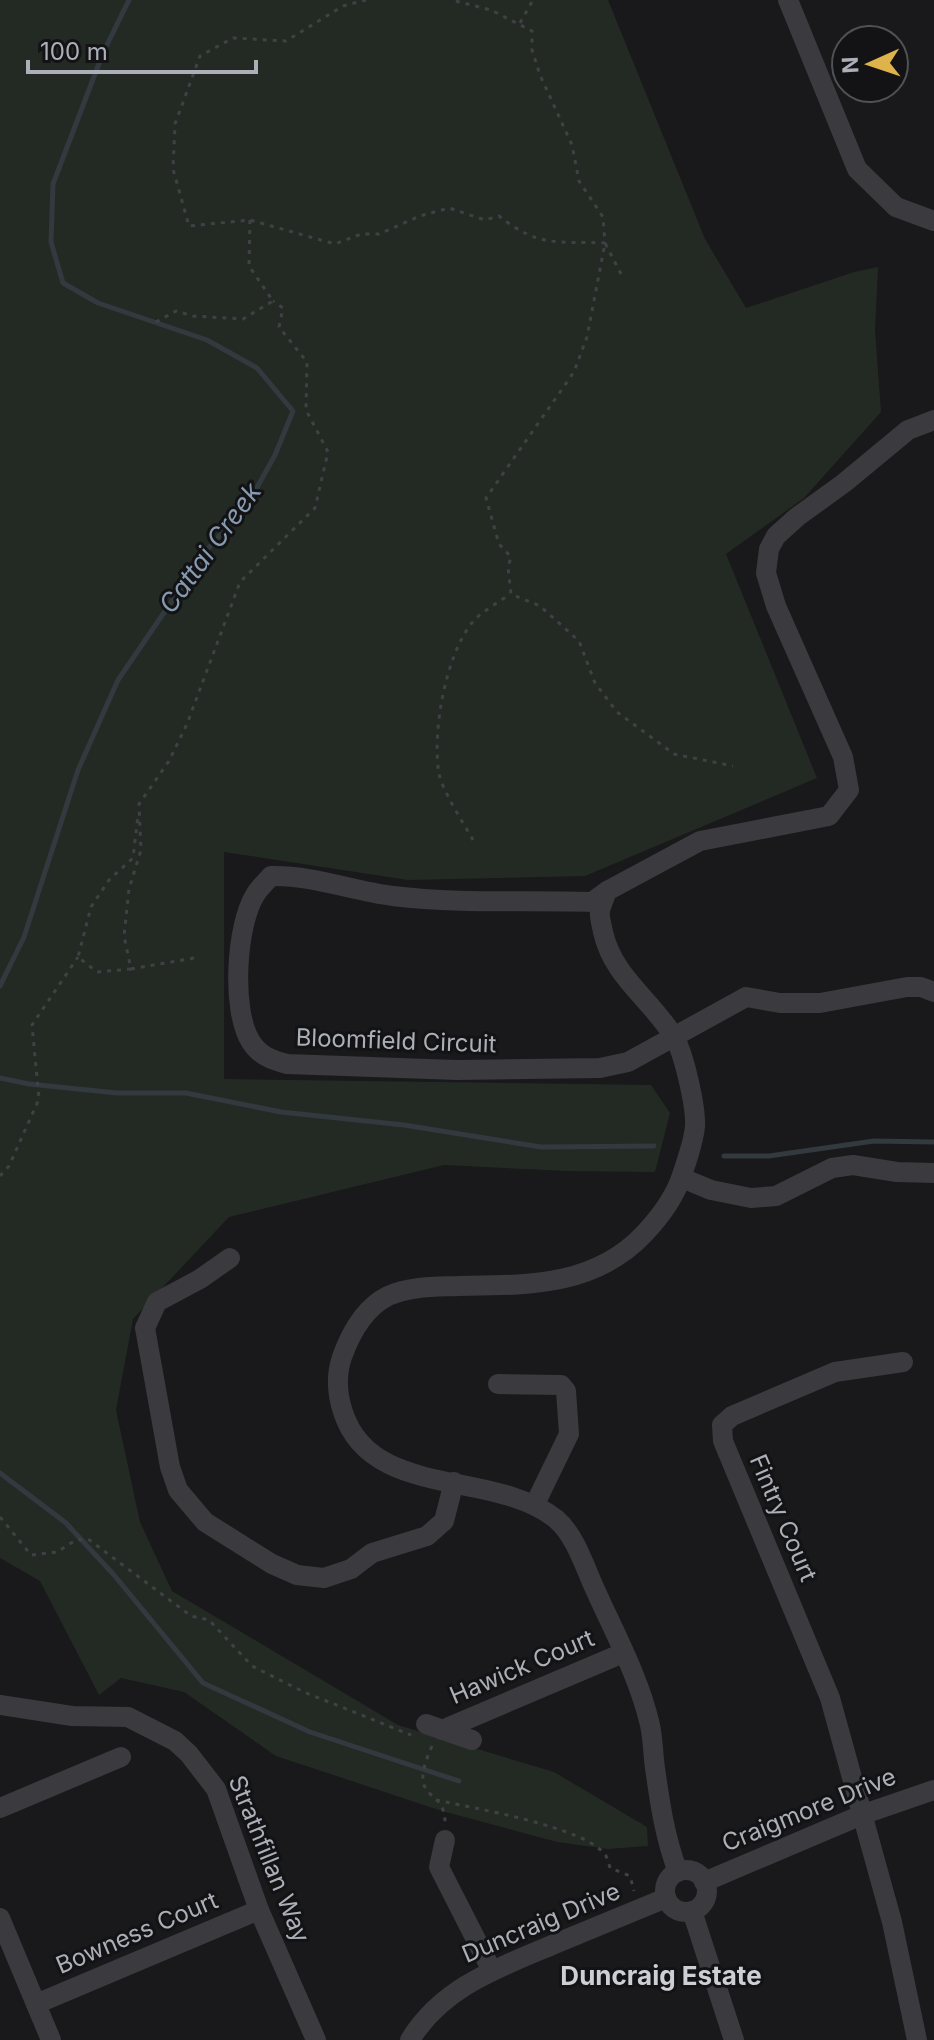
<svg xmlns="http://www.w3.org/2000/svg" width="934" height="2040" font-family="Inter,sans-serif">
	<style>
		.green { fill: #232a24 }
		.lines { fill: none; stroke-linecap: round; stroke-linejoin: round }
		.stream { stroke: #32393f; stroke-width: 5 }
		.path { stroke: #404146; stroke-width: 3; stroke-dasharray: 4 6; stroke-linecap: butt }
		.minor { stroke: #3a3a3f; stroke-width: 20 }
		.labels { text-anchor: middle; stroke-width: 6; stroke-linejoin: round; paint-order: stroke }
		.street-label { font-size: 24px; fill: #acafb8; stroke: #131315 }
		.water-label { font-size: 26px; font-style: italic; fill: #879bb0; stroke: #131315 }
		.neighbourhood-label { font-size: 26px; font-weight: bold; fill: #cdcfd5; stroke: #131315 }
	</style>
	<rect width="100%" height="100%" fill="#19181a"/>
	<polygon class="green" points="0,0 608,0 705,239 746,308 854,272 878,267 875,330 881,412 804,498 726,554 817,778 585,876 408,880 224,852 224,1079 651,1085 670,1113 655,1172 565,1171 444,1165 229,1217 133,1319 116,1410 140,1522 172,1591 398,1725 554,1772 647,1827 648,1846 608,1849 557,1842 442,1811 276,1756 184,1692 121,1678 99,1695 40,1581 0,1558"/>
	<g class="lines">
		<g class="stream">
			<polyline points="0,986 24,937 78,770 118,680 206,551 249,502 275,455 293,411 257,368 207,340 98,303 63,283 51,242 53,184 103,53 129,0"/>
			<polyline points="0,1078 29,1084 117,1093 186,1093 281,1112 404,1125 541,1147 654,1146"/>
			<polyline points="724,1156 769,1156 874,1141 934,1142"/>
			<polyline points="0,1473 66,1523 114,1575 203,1683 310,1732 459,1781"/>
		</g>
		<g class="path">
			<path d="M366 0 343 6 286 41 233 38 200 56 175 124 173 169 189 226 250 220 335 244 361 234H379L420 216 449 208 485 220 499 216C539 248 557 241 605 243L603 217 579 181 572 145 540 75 532 50V31L491 10 452 0"/>
			<polyline points="520,23 533,0"/>
			<polyline points="621,274 605,243 587,337 574,372 486,498 499,544 511,557 508,567 511,594 540,606 579,641 595,683 617,712 674,754 733,766"/>
			<polyline points="156,322 176,311 193,316 243,319 273,301 249,266 250,220"/>
			<path d="M473 840C464 824 442 790 439 774 432 733 445 658 471 624 480 612 498 603 510 594"/>
			<polyline points="194,958 131,969 124,936 129,889 141,850 139,804 169,761 187,724 240,582 315,508 328,452 306,410 307,362 279,327 283,308 273,301"/>
			<polyline points="131,969 97,972 78,957 91,907 109,880 133,858 138,816"/>
			<polyline points="0,1176 9,1166 39,1099 32,1025 78,957"/>
			<polyline points="0,1517 31,1555 57,1552 76,1540 88,1539 191,1616 209,1620 252,1666 304,1692 411,1735"/>
			<path d="M432 1746C405 1806 446 1784 445 1824"/>
			<path d="M436 1800C472 1808 588 1827 606 1856 608 1860 609 1864 610 1868L630 1876 634 1891"/>
		</g>
		<g class="minor">
			<polyline points="788,0 857,169 896,207 934,221"/>
			<path d="M607 891 592 902C526 900 459 904 393 896 352 891 314 875 271 876 266 882 259 888 255 895 236 926 231 1011 251 1042 260 1056 272 1060 287 1064L457 1070 600 1068 628 1062 746 997 780 1003H820L907 987H921L934 992"/>
			<polyline points="682,1178 711,1190 751,1198 776,1196 832,1168 853,1165 897,1172 934,1173"/>
			<polyline points="230,1258 200,1279 157,1302 145,1328 170,1467 178,1490 205,1522 272,1564 297,1575 324,1578 351,1569 372,1553 427,1536 444,1521 454,1482"/>
			<polyline points="903,1362 835,1372 732,1416 722,1425 723,1441 830,1698 892,1922 917,2040"/>
			<polyline points="498,1384 561,1385 566,1391 569,1434 535,1504"/>
			<polyline points="0,1705 72,1716 128,1717 175,1741 189,1754 216,1789 259,1910 316,2040"/>
			<polyline points="426,1724 472,1740"/>
			<polyline points="442,1730 623,1653"/>
			<polyline points="0,1808 121,1757"/>
			<polyline points="445,1840 439,1867 492,1971"/>
			<circle cx="686" cy="1891" r="21"/>
			<path d="M678 1872C665 1838 660 1804 655 1768 653 1754 653 1739 650 1725 639 1677 614 1632 594 1587 584 1565 575 1535 556 1519 494 1469 371 1500 343 1412 337 1394 336 1375 342 1357 351 1332 364 1308 388 1296 410 1286 435 1287 459 1286 526 1285 594 1287 644 1234 660 1217 675 1197 682 1175 687 1160 694 1141 695 1126 696 1107 684 1053 674 1037 651 999 613 977 603 932 602 926 599 917 600 911 601 905 605 897 607 891L700 841 829 816 849 790 843 757 776 606 766 573 769 549 776 536 797 517 844 483 908 430 934 420"/>
			<polyline points="704,1882 864,1814 934,1790"/>
			<polyline points="692,1911 734,2040"/>
			<polyline points="0,1918 51,2040"/>
			<polyline points="36,2004 259,1910"/>
			<path d="M410 2040C443 1986 501 1967 557 1943 593 1928 630 1913 666 1898"/>
		</g>
	</g>
	<g class="labels">
		<g class="street-label">
			<text transform="translate(396 1041) rotate(2)" y="8">Bloomfield Circuit</text>
			<text transform="translate(783 1518) rotate(67)" y="8">Fintry Court</text>
			<text transform="translate(522 1667) rotate(-23)" y="8">Hawick Court</text>
			<text transform="translate(809 1810) rotate(-22)" y="8">Craigmore Drive</text>
			<text transform="translate(269 1859) rotate(68)" y="8">Strathfillan Way</text>
			<text transform="translate(541 1923) rotate(-23)" y="8">Duncraig Drive</text>
			<text transform="translate(137 1933) rotate(-23)" y="8">Bowness Court</text>
		</g>
		<g class="water-label">
			<text transform="translate(210 548) rotate(-54)" y="9">Cattai Creek</text>
		</g>
		<g class="neighbourhood-label">
			<text x="661" y="1985">Duncraig Estate</text>
		</g>
	</g>
	<g transform="translate(870 64) rotate(267)"><circle r="38" fill="#131315" stroke="#505156" stroke-width="2"/>
	<path d="M0-6L14 30L0 20L-14 30Z" fill="#dfb34b"/>
	<text y="-12" font-size="22" font-weight="bold" text-anchor="middle" fill="#acafb8">N</text>
	</g>
	<path d="M28 60v12h228v-12" fill="none" stroke="#acafb8" stroke-width="4"/>
	<text x="40" y="60" font-size="24" fill="#acafb8" stroke="#131315" stroke-width="6" paint-order="stroke">100 m</text>
</svg>
